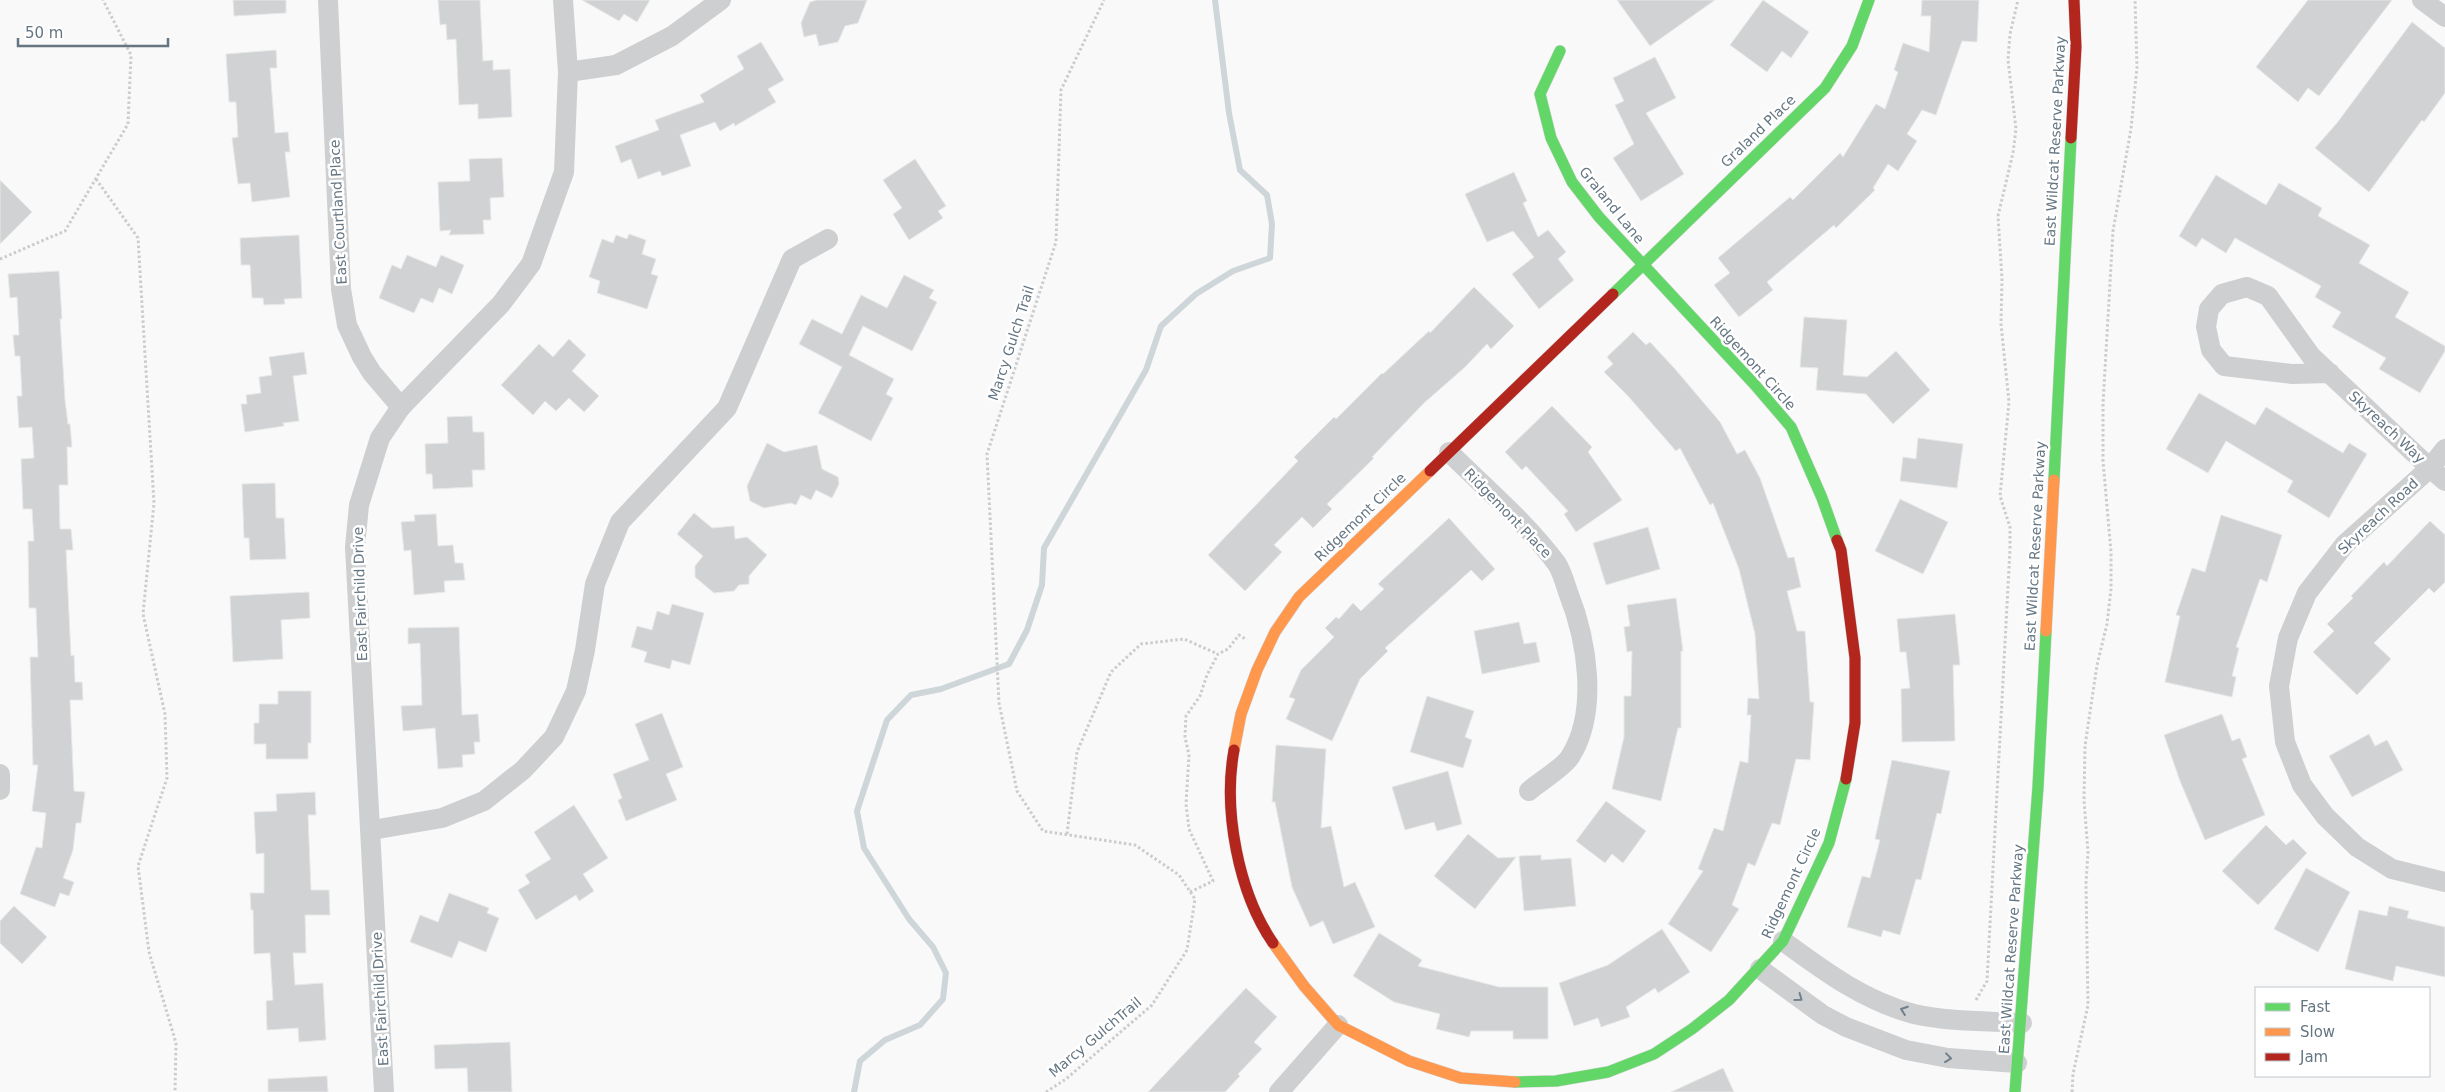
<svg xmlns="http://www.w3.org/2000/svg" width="2445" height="1092" font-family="'DejaVu Sans',sans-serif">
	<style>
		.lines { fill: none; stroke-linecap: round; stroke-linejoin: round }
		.stream { stroke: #ced6d9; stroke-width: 6 }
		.building { fill: #d0d2d3; stroke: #e8e8e8 }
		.fast-casing { stroke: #d5d6d7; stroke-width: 12 }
		.slow-casing { stroke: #d5d6d7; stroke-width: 12 }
		.jam-casing { stroke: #d5d6d7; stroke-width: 12 }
		.path { stroke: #cbcccd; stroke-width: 3; stroke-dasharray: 2.5 2.5; stroke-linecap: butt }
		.street { stroke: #cecfd0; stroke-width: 20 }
		.fast { stroke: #63d668; stroke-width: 11 }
		.slow { stroke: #ff974d; stroke-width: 11 }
		.jam { stroke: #b3261e; stroke-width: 11 }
		.oneway { stroke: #707f8b }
		.labels { text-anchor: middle; stroke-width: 5; stroke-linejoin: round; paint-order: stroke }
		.street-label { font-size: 14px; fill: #657683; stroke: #fff }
	</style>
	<rect width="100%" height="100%" fill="#f9f9f9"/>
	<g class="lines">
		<polyline class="stream" points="854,1092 860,1061 885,1040 920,1025 943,999 946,973 933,947 909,919 864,848 857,811 887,720 911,695 941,689 1009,664 1027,630 1042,585 1044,548 1146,370 1161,326 1196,294 1233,271 1270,258 1272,224 1267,195 1240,170 1229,113 1215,0"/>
	</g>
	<g class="building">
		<polygon points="233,0 286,0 286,13 234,16"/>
		<polygon points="438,0 480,0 483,61 493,60 493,70 510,69 512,117 478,119 478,104 459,105 456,39 447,40 446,24 440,25"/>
		<polygon points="582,0 650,0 637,22 624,14 619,21"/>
		<polygon points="817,0 867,0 858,23 845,26 838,42 819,46 816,34 804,37 801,23 810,2"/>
		<polygon points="1617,0 1715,0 1650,46"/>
		<polygon points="1763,0 1809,32 1791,58 1782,51 1767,72 1730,45"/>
		<polygon points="1922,0 1979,0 1977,42 1962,41 1936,115 1922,110 1907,134 1917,141 1898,171 1888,164 1873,188 1875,190 1836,228 1834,225 1767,282 1773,290 1739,317 1714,285 1730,273 1718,258 1790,197 1793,200 1840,153 1843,157 1876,104 1885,109 1898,72 1894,70 1903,43 1929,52 1931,16 1921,16"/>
		<polygon points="2308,0 2392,0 2319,96 2308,88 2298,102 2256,67"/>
		<polygon points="2412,22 2445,48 2445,93 2424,122 2422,120 2369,192 2315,148 2337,123"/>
		<polygon points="761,42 784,80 768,89 776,102 735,126 734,123 720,131 715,122 680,135 691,166 662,176 660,171 638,179 631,159 621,163 615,146 659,130 655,120 704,102 700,95 744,69 737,56"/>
		<polygon points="276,50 277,68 270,68 275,133 288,132 290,152 285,152 290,197 252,202 250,183 238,184 232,138 238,137 236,102 229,102 226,54"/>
		<polygon points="1655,57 1676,98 1646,113 1684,174 1641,201 1613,158 1634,144 1615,105 1624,101 1613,78"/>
		<polygon points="502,158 504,197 490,198 491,220 483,220 484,234 449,235 451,230 440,231 438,182 470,181 469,159"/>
		<polygon points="915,159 946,206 938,211 943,218 909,240 893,214 902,208 883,180"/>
		<polygon points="1514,172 1527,201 1523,203 1538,237 1548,230 1566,252 1558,259 1574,280 1539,309 1512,274 1534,257 1513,231 1487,242 1465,194"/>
		<polygon points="2216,175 2266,205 2279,183 2322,208 2318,216 2370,245 2359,263 2409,292 2395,317 2445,346 2445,351 2420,393 2379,369 2386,358 2332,327 2341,312 2315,297 2321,286 2235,238 2226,253 2202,238 2196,247 2179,236"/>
		<polygon points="0,180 32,212 0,244"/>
		<polygon points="629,234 646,240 642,254 656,259 651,274 658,276 647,309 597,293 600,281 589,277 602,239 613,243 616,235 627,239"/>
		<polygon points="299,235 302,298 284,299 285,304 264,305 263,298 252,298 250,265 241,265 240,238"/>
		<polygon points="407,255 436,267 441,255 464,265 452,294 439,288 433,303 421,298 414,313 379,298 392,265 401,269"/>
		<polygon points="59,271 62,319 60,319 65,400 68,424 70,424 72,447 67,447 68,485 59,485 60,529 71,529 73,550 66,550 71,656 74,655 75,682 82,682 83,700 70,700 74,791 85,792 81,823 76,823 73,850 63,878 74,882 69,896 60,893 55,907 20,894 36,847 42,848 46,813 32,811 38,765 33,765 30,657 38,657 36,608 29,608 28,541 34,541 32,509 23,509 21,459 34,458 32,427 19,428 17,396 22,396 20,356 15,356 13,335 19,335 17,297 10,298 8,274"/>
		<polygon points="904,275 934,290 929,298 937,302 912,351 863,326 849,355 894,379 886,394 893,398 871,441 818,413 842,367 799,344 812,319 842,334 861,295 887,308"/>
		<polygon points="1474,287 1514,326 1491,349 1487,344 1464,368 1424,403 1372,457 1374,458 1327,504 1332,509 1313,528 1302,517 1274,545 1282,552 1245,591 1208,555 1298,461 1294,457 1334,417 1336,419 1382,373 1383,374 1429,331 1430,333"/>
		<polygon points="1804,317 1847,320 1843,375 1867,377 1896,351 1930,390 1893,424 1866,394 1816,390 1818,368 1800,367"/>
		<polygon points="1633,332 1646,345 1650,342 1675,369 1720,422 1737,454 1745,450 1760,478 1788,558 1794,557 1801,587 1787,591 1797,631 1805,631 1810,702 1814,702 1810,760 1796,759 1780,825 1772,823 1755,866 1748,863 1732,905 1739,909 1711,952 1668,924 1703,871 1698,869 1714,828 1723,831 1740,761 1748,763 1751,715 1747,715 1748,698 1759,699 1755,634 1739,569 1713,503 1710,505 1680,448 1676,451 1628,396 1604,372 1613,364 1607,357"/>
		<polygon points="569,339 586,355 572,371 599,396 584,412 569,398 556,411 545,401 533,415 501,385 539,344 553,357"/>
		<polygon points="304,352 307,374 293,376 299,421 283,423 284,426 245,432 241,404 247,404 246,395 261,393 259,377 272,375 269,357"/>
		<polygon points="2199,393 2255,425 2266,407 2343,453 2349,443 2367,454 2329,518 2287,492 2293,481 2226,441 2208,473 2166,449"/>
		<polygon points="1552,406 1592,447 1588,452 1622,500 1576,532 1564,514 1568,511 1526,466 1522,470 1505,452"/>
		<polygon points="472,416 473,432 484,432 485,470 472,470 473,487 433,489 432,474 426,474 425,444 448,443 447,417"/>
		<polygon points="1918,438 1963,444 1957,488 1900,481 1903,457 1916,459"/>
		<polygon points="767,443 784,452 817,445 822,469 838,477 839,484 832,498 816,490 811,500 801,495 796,505 791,503 764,508 750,501 747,486"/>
		<polygon points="275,483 276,518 284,518 286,559 250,560 249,538 244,538 242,484"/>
		<polygon points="1900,499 1948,522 1923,574 1875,551"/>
		<polygon points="694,513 712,528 734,526 735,539 747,537 767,555 749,576 749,584 739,585 734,591 714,593 695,577 695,566 703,556 677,534"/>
		<polygon points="436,514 438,546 453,545 455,563 463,563 465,580 444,581 445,592 414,595 411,550 404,551 401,522 415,521 414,515"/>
		<polygon points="2221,515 2282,535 2267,582 2260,579 2236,647 2239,648 2232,676 2236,677 2232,697 2165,682 2180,616 2176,615 2192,568 2205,572"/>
		<polygon points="1449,518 1495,569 1482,581 1471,570 1385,648 1388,651 1360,679 1332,741 1286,719 1295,699 1289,697 1301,670 1334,637 1325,628 1336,617 1339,619 1353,603 1361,611 1384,589 1378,584"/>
		<polygon points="2430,521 2445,535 2445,582 2434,593 2429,588 2374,643 2391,659 2357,695 2313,652 2334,631 2327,624 2353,598 2351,596 2384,562 2387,566"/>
		<polygon points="1648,527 1660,569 1606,585 1593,543"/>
		<polygon points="309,592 310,618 281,620 283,659 233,662 230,596"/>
		<polygon points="1676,598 1683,651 1681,651 1681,728 1678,728 1661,801 1612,789 1624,737 1624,696 1631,696 1632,651 1627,652 1624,627 1630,626 1627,605"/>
		<polygon points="672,604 704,613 690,665 672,660 670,669 644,662 647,652 631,647 637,626 652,630 657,611 669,615"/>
		<polygon points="1955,614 1960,665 1953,665 1955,741 1902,742 1901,689 1910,688 1906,652 1900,652 1897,619"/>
		<polygon points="1519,622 1524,644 1536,642 1540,662 1482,674 1474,631"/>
		<polygon points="459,627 462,715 478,714 480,742 474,742 475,754 462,755 463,767 438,769 435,728 403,731 401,706 422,705 420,643 408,644 408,628"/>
		<polygon points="278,691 311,691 311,743 308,743 308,759 266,759 266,744 254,744 254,723 259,723 259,704 278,704"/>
		<polygon points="1427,696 1474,711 1465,737 1472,740 1463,768 1410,752"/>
		<polygon points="662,713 683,767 666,774 677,800 626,821 618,800 622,798 613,774 649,760 635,724"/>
		<polygon points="2222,714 2232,741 2240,738 2247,757 2242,759 2265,815 2205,840 2180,781 2164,735"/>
		<polygon points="2369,734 2375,746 2387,740 2403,770 2352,797 2329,756"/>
		<polygon points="1276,745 1326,749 1321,828 1331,826 1344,887 1355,882 1375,927 1333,944 1323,921 1310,927 1292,887 1275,802 1272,802"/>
		<polygon points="1892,760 1950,771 1941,814 1937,813 1921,880 1916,879 1900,935 1883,930 1881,937 1847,927 1862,876 1870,878 1880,840 1875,839"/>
		<polygon points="1448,771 1462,824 1437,831 1434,822 1405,830 1392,787"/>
		<polygon points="315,792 316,815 308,815 311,890 329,890 330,915 305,915 306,953 293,953 295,985 323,983 326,1040 299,1042 298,1028 267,1030 266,1001 273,1000 270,953 254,954 253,910 251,910 250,893 264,893 264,853 256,854 254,812 277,811 276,794"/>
		<polygon points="1606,801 1646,831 1623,863 1612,854 1605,863 1576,841"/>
		<polygon points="574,805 608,858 583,874 594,891 579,901 576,895 536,920 518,890 530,883 525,875 551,859 534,832"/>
		<polygon points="2266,825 2286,845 2293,839 2307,853 2258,905 2222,871"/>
		<polygon points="1468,834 1498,858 1516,857 1475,909 1434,876"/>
		<polygon points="1541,855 1541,860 1571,858 1576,906 1524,911 1519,856"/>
		<polygon points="2306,868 2350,892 2318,952 2274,929"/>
		<polygon points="449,893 489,908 487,913 499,918 486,952 459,941 452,958 410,942 420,915 438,922"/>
		<polygon points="14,906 47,937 22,964 0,943 0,921"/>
		<polygon points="2389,906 2409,911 2407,918 2445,927 2445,977 2396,966 2393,981 2345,969 2359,910 2387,916"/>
		<polygon points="1662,929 1690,972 1658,993 1655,988 1626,1007 1630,1017 1601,1027 1598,1018 1574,1026 1559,983 1608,965"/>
		<polygon points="1379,933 1422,960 1418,966 1499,987 1548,987 1548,1039 1513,1039 1513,1031 1471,1031 1469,1037 1436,1029 1440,1014 1394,1002 1353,976"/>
		<polygon points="1246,988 1277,1017 1254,1042 1262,1049 1238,1074 1240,1076 1225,1092 1148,1092"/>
		<polygon points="510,1042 512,1092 468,1092 467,1068 435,1069 434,1045"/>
		<polygon points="1723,1068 1734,1092 1671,1092"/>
		<polygon points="327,1076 328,1092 268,1092 268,1079"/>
	</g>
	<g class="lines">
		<g class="fast-casing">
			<g id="fast">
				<polyline points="1560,51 1540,94 1551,138 1572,182 1599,217 1755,385 1791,427 1822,498 1837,540"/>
				<polyline points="1613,294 1825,88 1852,46 1869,0"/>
				<polyline points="2054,480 2071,138"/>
				<polyline points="1515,1082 1556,1081 1608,1072 1654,1054 1692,1029 1729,1000 1783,941 1829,843 1846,779"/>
				<polyline points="2015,1092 2038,787 2046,631"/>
			</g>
		</g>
		<g class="slow-casing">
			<g id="slow">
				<polyline points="2046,631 2054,480"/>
				<polyline points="1234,750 1241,714 1257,670 1275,632 1299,597 1430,471"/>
				<polyline points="1273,943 1304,986 1338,1025 1409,1061 1461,1078 1515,1082"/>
			</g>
		</g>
		<g class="jam-casing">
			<g id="jam">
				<polyline points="2071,138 2076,47 2074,0"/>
				<polyline points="1430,471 1613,294"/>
				<polyline points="1837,540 1841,550 1855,658 1855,723 1846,779"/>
				<path d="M1234 750C1223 810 1238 892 1273 943"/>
			</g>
		</g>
		<g class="path">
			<polyline points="96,179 138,238 154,503 143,614 165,714 167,778 138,866 149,952 176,1043 175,1092"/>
			<polyline points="0,259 65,231 128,124 131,55 103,0"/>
			<polyline points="1067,834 1077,752 1111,672 1141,644 1184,639 1218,654"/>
			<polyline points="1190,892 1213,881 1189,829 1186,804 1189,755 1185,737 1186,716 1200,696 1207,675 1218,654 1228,649 1239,635 1247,640"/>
			<polyline points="1976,1000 1987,981 2010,549 2010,527 2000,496 2009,402 2001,324 2002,279 1998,216 2013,153 2016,129 2008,60 2010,34 2018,0"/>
			<polyline points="1046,1092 1066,1079 1152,1005 1187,950 1195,899 1179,875 1135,845 1043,831 1017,791 999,703 987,454 1056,242 1061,90 1104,0"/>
			<polyline points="2072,1092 2073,1074 2088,1005 2086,883 2088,852 2084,800 2085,746 2097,665 2107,624 2111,589 2111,552 2103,461 2103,404 2113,231 2131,129 2137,67 2135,0"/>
		</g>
		<g class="street">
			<polyline points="328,0 341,289 347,325 362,357 372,373 401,407"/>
			<polyline points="2422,0 2445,17"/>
			<polyline points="568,72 616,65 672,36 721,0"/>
			<polyline points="2330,373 2292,374 2224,366 2211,350 2206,327 2209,309 2222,294 2247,287 2268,296 2311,356 2430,468 2445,481"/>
			<polyline points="2445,449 2430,468 2345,544 2307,593 2288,638 2279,686 2285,742 2302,785 2325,816 2357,847 2392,869 2445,882"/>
			<path d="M1449 452C1485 488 1527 523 1557 564 1562 572 1565 583 1568 592 1587 640 1599 711 1570 757 1563 768 1539 782 1529 791"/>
			<polyline points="0,774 0,790"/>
			<polyline points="372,830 442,818 484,801 523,770 554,737 576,691 585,650 595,584 620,522 727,408 792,259 828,239"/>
			<path d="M1783 941C1824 971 1864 1001 1914 1014 1949 1022 1986 1021 2022 1023"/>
			<polyline points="1760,969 1823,1015 1846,1027 1906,1050 1948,1058 2017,1063"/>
			<polyline points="384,1092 355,547 359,505 380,438 401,407 501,304 531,264 564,172 568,72 563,0"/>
			<polyline points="1279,1092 1338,1025"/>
		</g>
		<use href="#fast" class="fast"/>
		<use href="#slow" class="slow"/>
		<use href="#jam" class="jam"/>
	</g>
	<defs><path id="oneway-chevron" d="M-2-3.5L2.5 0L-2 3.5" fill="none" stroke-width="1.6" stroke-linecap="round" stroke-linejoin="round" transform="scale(1.25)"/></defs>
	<g class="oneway">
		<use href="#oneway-chevron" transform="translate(1799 998) rotate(36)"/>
		<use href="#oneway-chevron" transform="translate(1904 1010) rotate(-160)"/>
		<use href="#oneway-chevron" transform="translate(1948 1058) rotate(7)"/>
	</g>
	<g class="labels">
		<g class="street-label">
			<text transform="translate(1758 131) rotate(-44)" y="5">Graland Place</text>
			<text transform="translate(2055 141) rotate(-87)" y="5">East Wildcat Reserve Parkway</text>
			<text transform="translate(1612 205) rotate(51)" y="5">Graland Lane</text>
			<text transform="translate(338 212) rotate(-93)" y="5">East Courtland Place</text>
			<text transform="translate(1011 343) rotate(-72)" y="5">Marcy Gulch Trail</text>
			<text transform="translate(1753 363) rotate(48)" y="5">Ridgemont Circle</text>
			<text transform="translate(2387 427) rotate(43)" y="5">Skyreach Way</text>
			<text transform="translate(1508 513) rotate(46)" y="5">Ridgemont Place</text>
			<text transform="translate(2378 516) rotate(-43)" y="5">Skyreach Road</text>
			<text transform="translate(1360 517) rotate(-44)" y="5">Ridgemont Circle</text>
			<text transform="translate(2035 546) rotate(-87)" y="5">East Wildcat Reserve Parkway</text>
			<text transform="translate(360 594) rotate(-92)" y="5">East Fairchild Drive</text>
			<text transform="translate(1791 883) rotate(-65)" y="5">Ridgemont Circle</text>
			<text transform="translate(2011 949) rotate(-86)" y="5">East Wildcat Reserve Parkway</text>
			<text transform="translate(380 999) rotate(-93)" y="5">East Fairchild Drive</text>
			<text transform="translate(1095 1037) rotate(-40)" y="5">Marcy GulchTrail</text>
		</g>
	</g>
	<rect x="2255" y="987" width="175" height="90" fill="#ffffff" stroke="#c1c8cd"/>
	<rect x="2265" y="1003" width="25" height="8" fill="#63d668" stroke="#c1c8cd"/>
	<text x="2300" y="1012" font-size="15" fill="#657683">Fast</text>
	<rect x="2265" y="1028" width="25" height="8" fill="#ff974d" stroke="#c1c8cd"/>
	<text x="2300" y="1037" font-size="15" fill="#657683">Slow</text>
	<rect x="2265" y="1053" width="25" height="8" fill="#b3261e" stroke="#c1c8cd"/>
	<text x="2300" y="1062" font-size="15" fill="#657683">Jam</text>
	<path d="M18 38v8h150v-8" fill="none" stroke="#657683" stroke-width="2.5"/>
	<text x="25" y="38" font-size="15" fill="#657683" stroke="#ffffff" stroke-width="4" paint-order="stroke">50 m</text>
</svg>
